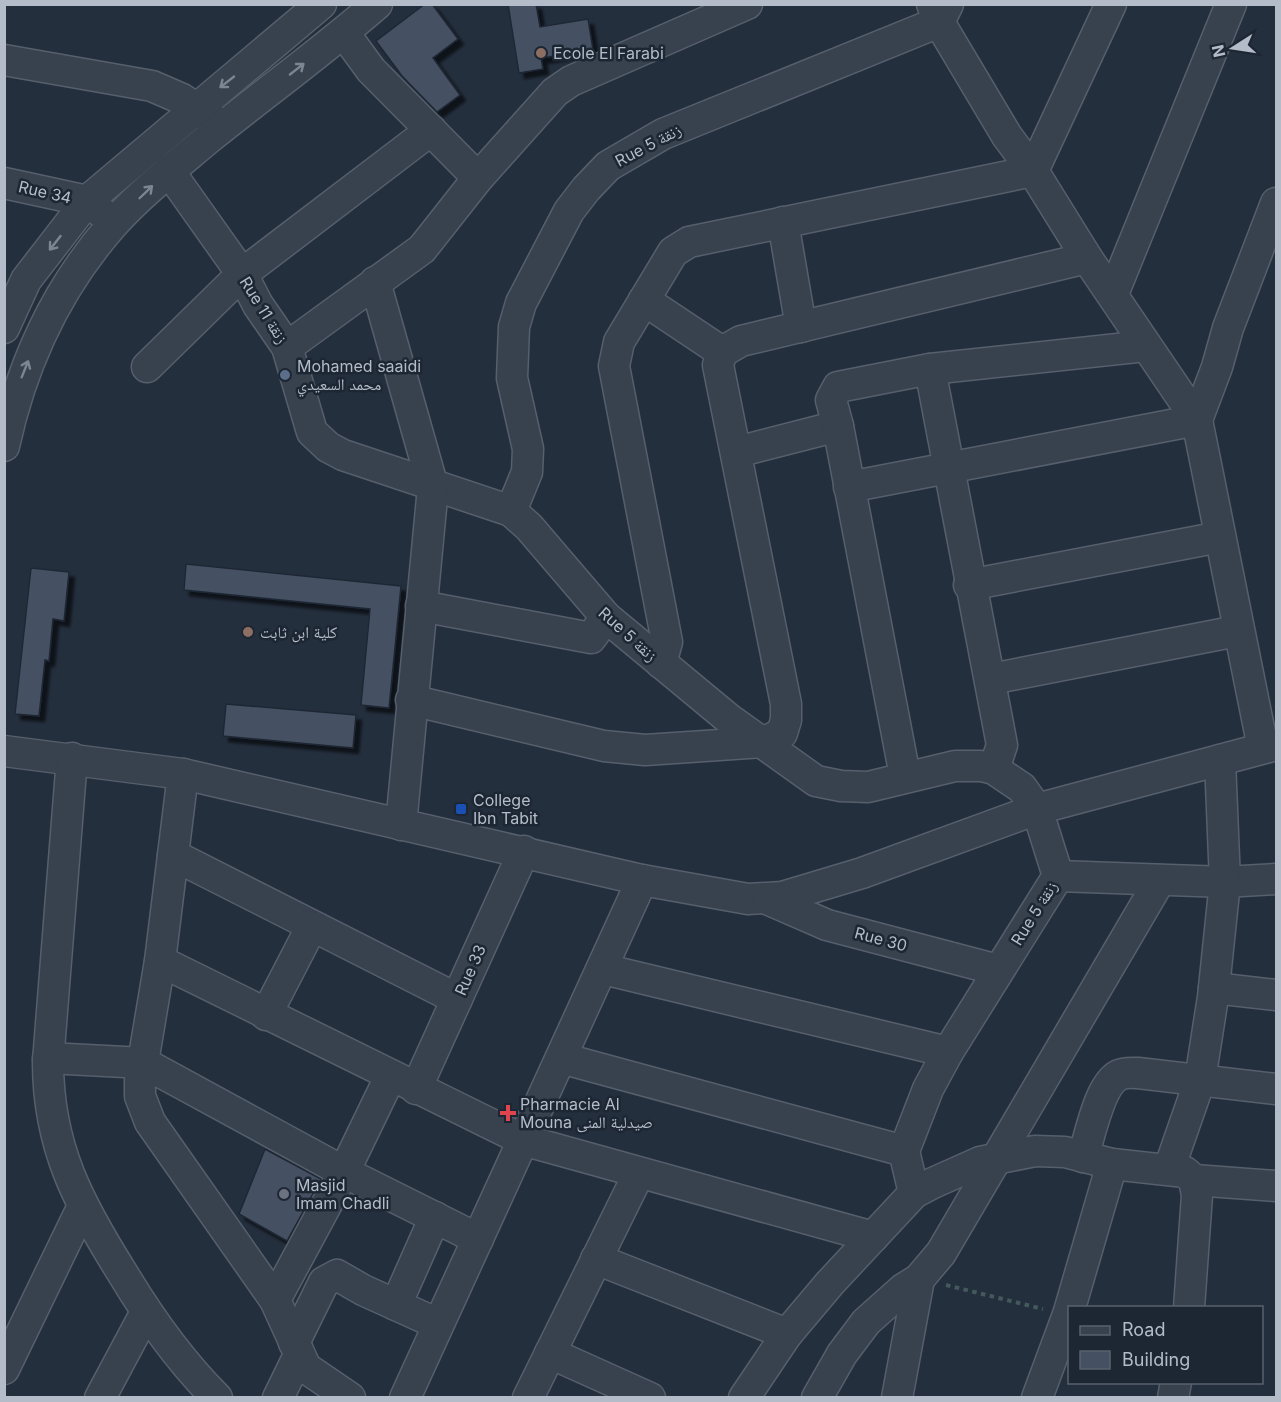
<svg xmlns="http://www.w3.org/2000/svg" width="1281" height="1402" font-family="Inter,'Noto Naskh Arabic',sans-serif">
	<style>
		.building { fill: #455162; stroke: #1f2835; stroke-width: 1.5; filter: url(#shadow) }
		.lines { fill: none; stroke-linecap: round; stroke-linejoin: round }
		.minor-casing { stroke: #565f6c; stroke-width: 33 }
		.path { stroke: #44595c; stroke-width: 4; stroke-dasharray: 4.5 4.5; stroke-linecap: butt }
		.minor { stroke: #38414e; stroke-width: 30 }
		.oneway { stroke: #7c8592 }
		.education-dot { fill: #8d6e63; stroke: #1d2633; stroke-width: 2 }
		.service-dot { fill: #5c6f8a; stroke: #1d2633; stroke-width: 2 }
		.transit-dot { fill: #1a4fb4; stroke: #1d2633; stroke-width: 2 }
		.health-dot { fill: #e0444e; stroke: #1d2633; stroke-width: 2 }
		.worship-dot { fill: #6b7280; stroke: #1d2633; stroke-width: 2 }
		.labels { text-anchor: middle; stroke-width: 5; stroke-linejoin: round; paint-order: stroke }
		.poi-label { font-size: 16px; fill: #b4bcc9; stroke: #1d2633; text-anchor: start }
		.street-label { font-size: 16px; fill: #b4bcc9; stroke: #1d2633 }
	</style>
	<defs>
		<filter id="shadow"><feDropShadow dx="5.5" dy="5.5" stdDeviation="1.5" flood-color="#0009"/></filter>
	</defs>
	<rect width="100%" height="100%" fill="#242f3e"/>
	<g class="building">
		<polygon points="425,4 432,4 458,39 433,58 460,95 437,112 402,76 376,41"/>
		<polygon points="508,4 536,4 540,27 588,19 593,50 541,58 543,69 519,73"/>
		<polygon points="186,564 401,586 389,708 361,705 370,609 184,590"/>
		<polygon points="31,568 69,572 64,621 53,619 49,661 45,660 39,716 15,714"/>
		<polygon points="226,704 356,715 353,748 223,736"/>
		<polygon points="265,1149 321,1179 287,1241 239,1214"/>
	</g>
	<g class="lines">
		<g class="minor-casing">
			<g id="minor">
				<polyline points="932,4 939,22 1007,136 1033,171 1087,258 1197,420 1263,748"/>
				<polyline points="344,33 371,70 478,178"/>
				<polyline points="4,60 152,86 182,99 211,118"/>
				<polyline points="169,171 242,274 258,305 287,347 312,432 328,447 343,455 511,511"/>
				<polyline points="4,183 87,201 101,212"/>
				<polyline points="783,222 801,327"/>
				<polyline points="375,282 433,487 401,825"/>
				<polyline points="1113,294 1231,4"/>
				<polyline points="644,300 722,352"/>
				<polyline points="4,328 26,280 87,201 321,4"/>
				<polyline points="287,347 422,249 478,178 555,92 571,81 747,4"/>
				<polyline points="147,367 242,274 431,130"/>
				<polyline points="930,369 1002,745 994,769"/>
				<path d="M4 446C22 363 58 286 114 223 142 192 177 165 209 138 265 93 323 51 377 4"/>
				<polyline points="737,452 838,426"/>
				<polyline points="849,487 1197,420 1217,367 1228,328 1276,203"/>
				<polyline points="969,585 1220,537"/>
				<polyline points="421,606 591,638 606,617"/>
				<polyline points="661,663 667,642 614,366 619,342 673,252 689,242 1033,171 1111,4"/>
				<polyline points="991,679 1237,631"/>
				<polyline points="411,700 604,746 645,750 765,742 782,733 786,720 786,704 718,365 722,352 741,341 1087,258"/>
				<polyline points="4,751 183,774 642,880 748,899 782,897 862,873 1037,809 1276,745"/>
				<path d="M72 758 48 1062C48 1147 79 1204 123 1274 150 1319 180 1361 217 1398"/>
				<polyline points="183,774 160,961 140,1080 140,1096 150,1122 275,1300 306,1368 350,1398"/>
				<polyline points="905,776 838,426 831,400 838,387 930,369 1146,346"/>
				<polyline points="173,855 457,999"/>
				<polyline points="1058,876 1225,882 1276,879"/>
				<polyline points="767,899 827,925 998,970"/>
				<polyline points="160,961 523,1140 873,1237"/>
				<polyline points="603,969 948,1052"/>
				<polyline points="1214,988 1276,995"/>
				<polyline points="266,1015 312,926"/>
				<polyline points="48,1058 144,1063 344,1172 478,1239"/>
				<polyline points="561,1058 904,1151"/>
				<polyline points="416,1089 524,851"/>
				<path d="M1083 1157C1090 1136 1099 1085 1119 1075 1125 1072 1132 1073 1138 1073L1276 1089"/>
				<polyline points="1169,1169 1200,1080 1213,997 1225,882 1220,760"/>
				<polyline points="1194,1180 1276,1186"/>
				<polyline points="914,1193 904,1151 928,1089 948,1052 1058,876 1037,809 1022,788 994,769 981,766 955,766 868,787 841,786 816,781 729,719 606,617 529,527 511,511 527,472 528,449 512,378 514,327 521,303 569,211 586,189 608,166 663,134 939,22 948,4"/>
				<polyline points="596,1259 787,1334"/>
				<polyline points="275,1300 344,1172 390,1077"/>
				<polyline points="396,1305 435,1217"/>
				<polyline points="1070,1308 1112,1164"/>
				<polyline points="294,1343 324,1282 337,1275 363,1290 438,1324"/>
				<polyline points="550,1353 650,1398"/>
				<polyline points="4,1369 82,1208"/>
				<polyline points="100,1398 146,1312"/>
				<polyline points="278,1398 299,1355"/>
				<polyline points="405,1398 642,880"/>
				<polyline points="528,1398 639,1173"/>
				<polyline points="744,1398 787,1334 830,1283 914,1193 933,1183 980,1162 1035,1151 1065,1152 1112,1164 1185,1172 1194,1180 1197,1195 1189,1308"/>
				<polyline points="817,1398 842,1354 866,1322 903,1289 919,1279 941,1253 1160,880"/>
				<polyline points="897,1398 919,1279"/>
				<polyline points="1037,1398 1070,1309"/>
				<polyline points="1173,1398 1176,1382"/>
			</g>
		</g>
		<polyline class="path" points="946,1285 1043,1309"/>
		<use href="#minor" class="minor"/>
	</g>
	<defs><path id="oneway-shaft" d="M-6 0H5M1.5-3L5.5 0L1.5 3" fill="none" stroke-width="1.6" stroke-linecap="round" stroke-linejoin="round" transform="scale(1.5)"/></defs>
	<g class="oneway">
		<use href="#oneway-shaft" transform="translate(297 69) rotate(-38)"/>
		<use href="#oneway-shaft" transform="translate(227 82) rotate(142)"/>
		<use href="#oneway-shaft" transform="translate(146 192) rotate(-44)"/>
		<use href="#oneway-shaft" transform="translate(55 243) rotate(128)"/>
		<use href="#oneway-shaft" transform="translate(25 369) rotate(-68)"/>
	</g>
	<g class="education-dot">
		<circle cx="541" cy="53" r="6"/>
		<circle cx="248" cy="632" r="6"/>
	</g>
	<circle class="service-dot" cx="285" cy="375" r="6"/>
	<rect class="transit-dot" x="455" y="803" width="12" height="12" rx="3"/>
	<path class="health-dot" d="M505 1104h6v6h6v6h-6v6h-6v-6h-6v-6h6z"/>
	<circle class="worship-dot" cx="284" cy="1194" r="6"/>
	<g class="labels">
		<g class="poi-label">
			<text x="553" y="59">Ecole El Farabi</text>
			<text x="297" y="372">Mohamed saaidi<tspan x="297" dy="18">محمد السعيدي</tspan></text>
			<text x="260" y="638">كلية ابن ثابت</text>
			<text x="473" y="806">College<tspan x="473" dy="18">Ibn Tabit</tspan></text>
			<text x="520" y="1110">Pharmacie Al<tspan x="520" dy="18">Mouna صيدلية المنى</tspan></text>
			<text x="296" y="1191">Masjid<tspan x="296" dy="18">Imam Chadli</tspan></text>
		</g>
		<g class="street-label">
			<text transform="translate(648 145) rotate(-28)" y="6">Rue 5 زنقة</text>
			<text transform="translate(45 192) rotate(13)" y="6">Rue 34</text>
			<text transform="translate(264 310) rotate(58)" y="6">Rue 11 زنقة</text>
			<text transform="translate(628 634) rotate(42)" y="6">Rue 5 زنقة</text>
			<text transform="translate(1034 913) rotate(-58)" y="6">Rue 5 زنقة</text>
			<text transform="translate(881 939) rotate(15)" y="6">Rue 30</text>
			<text transform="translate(470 970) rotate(-66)" y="6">Rue 33</text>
		</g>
	</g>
	<rect width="1281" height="1402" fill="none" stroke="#b4bcc9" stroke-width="12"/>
	<rect x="1068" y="1306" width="195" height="78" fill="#1d2633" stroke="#59626f" stroke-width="1.5"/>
	<rect x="1080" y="1326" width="30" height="9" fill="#38414e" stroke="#59626f" stroke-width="1.5"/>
	<text x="1122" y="1336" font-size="18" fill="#b4bcc9">Road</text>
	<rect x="1080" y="1351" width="30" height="18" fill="#455162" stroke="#59626f" stroke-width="1.5"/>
	<text x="1122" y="1366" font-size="18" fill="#b4bcc9">Building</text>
	<g transform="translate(1233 48) rotate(258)" stroke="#1d2633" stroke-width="4.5" paint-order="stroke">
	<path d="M0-4.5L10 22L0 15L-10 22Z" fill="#b4bcc9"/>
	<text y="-9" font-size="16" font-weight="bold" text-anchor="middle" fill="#b4bcc9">N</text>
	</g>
</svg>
